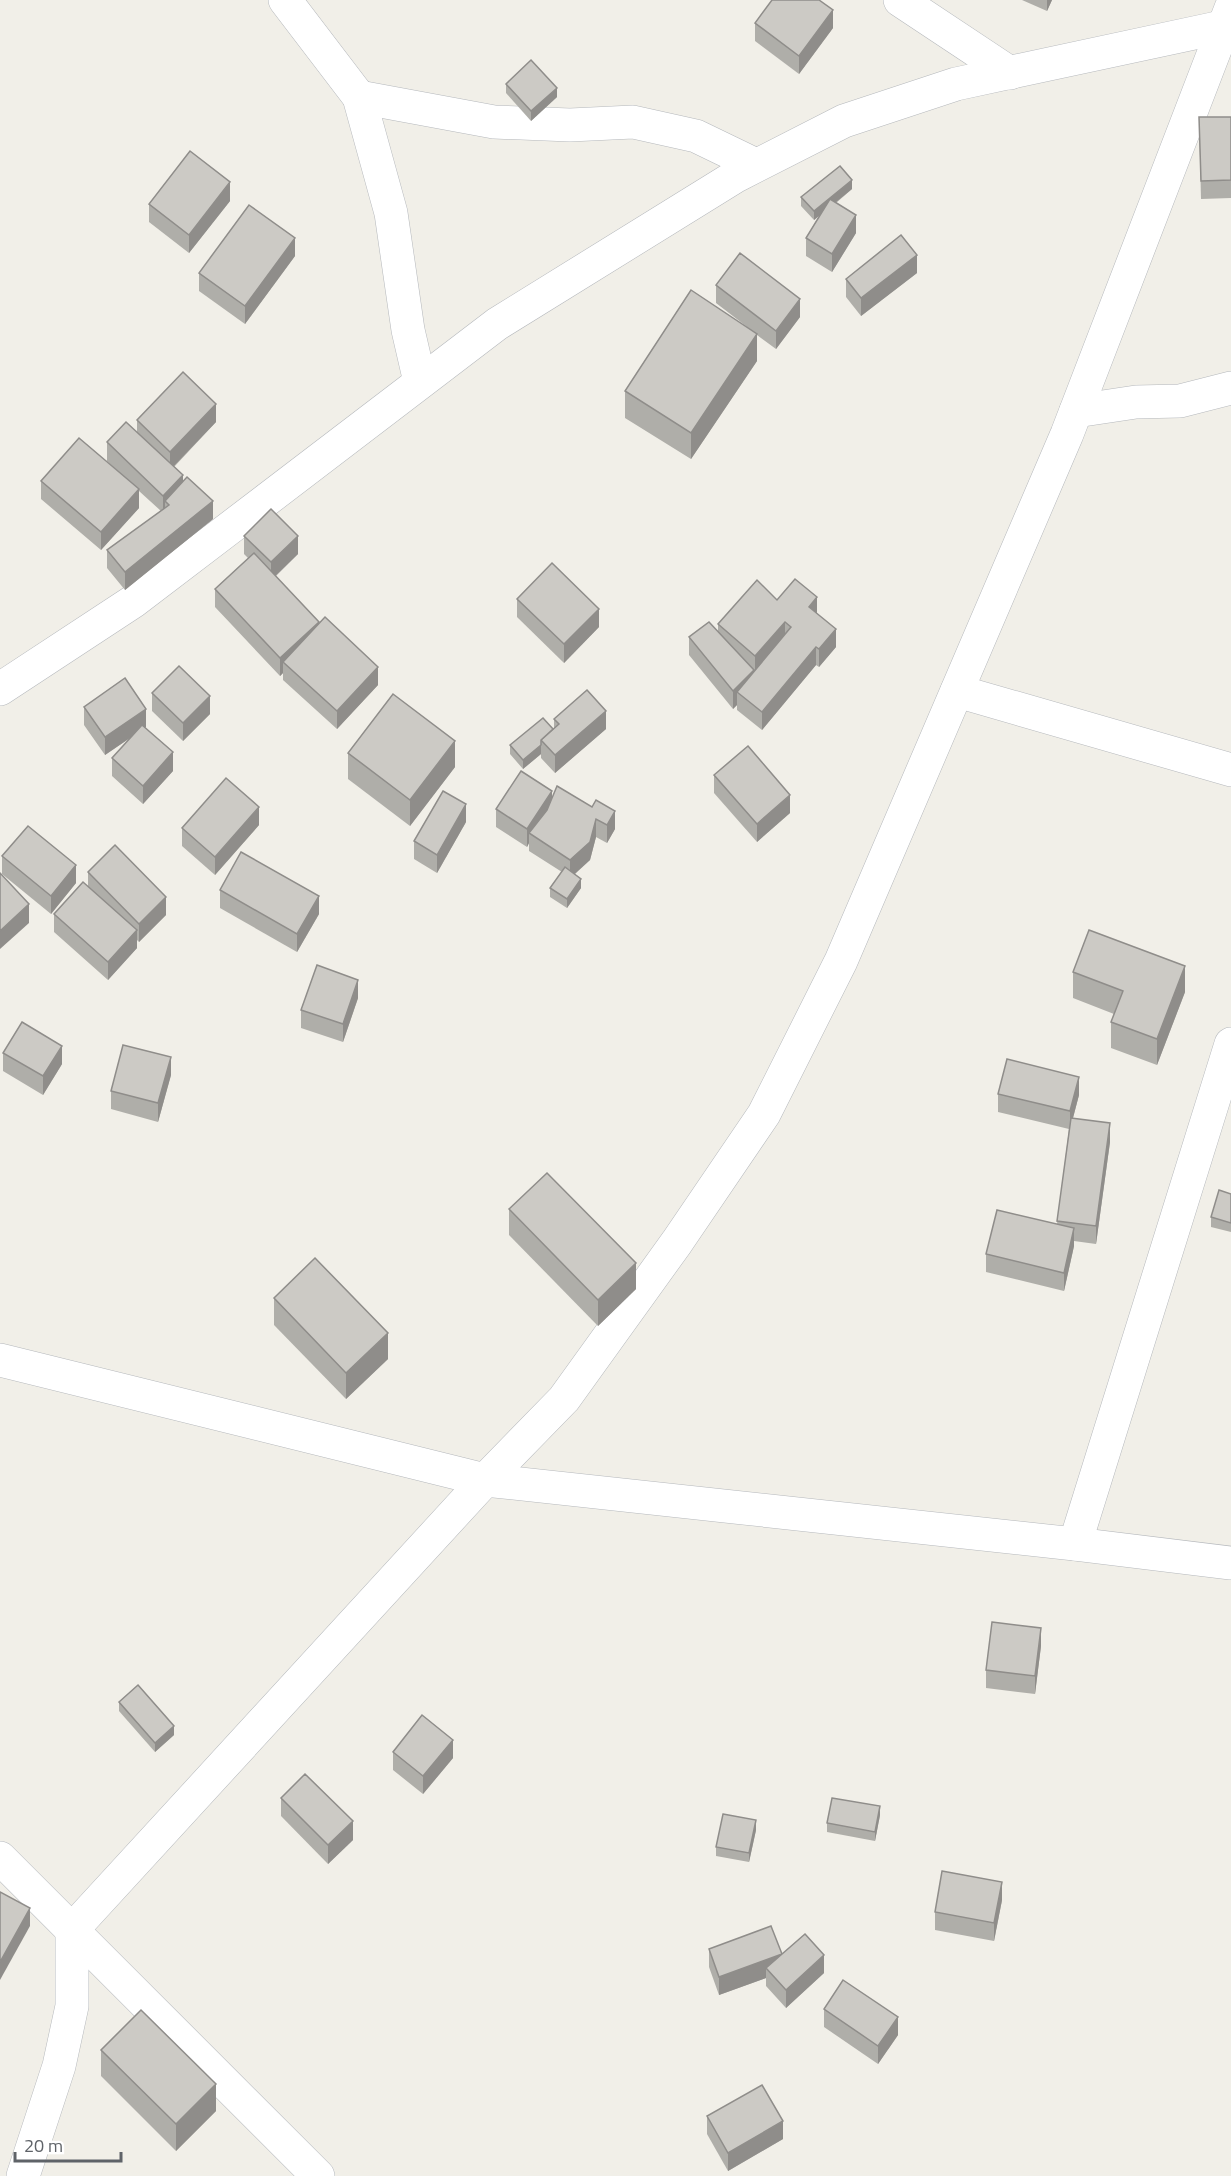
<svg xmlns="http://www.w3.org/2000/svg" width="1231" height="2176" font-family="'Titillium Web',sans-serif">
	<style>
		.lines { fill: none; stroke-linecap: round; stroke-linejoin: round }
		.street-casing { stroke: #b5b8bc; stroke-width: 34 }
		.secondary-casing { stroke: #b6babf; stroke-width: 34 }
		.street { stroke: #fff; stroke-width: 33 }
		.secondary { stroke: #fff; stroke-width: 33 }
		.wall { fill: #afaea9 }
		.shaded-wall { fill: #8f8d8a }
		.building { fill: #cccac5; stroke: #8f8d8a; stroke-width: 1.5 }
	</style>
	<rect width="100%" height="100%" fill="#f1efe8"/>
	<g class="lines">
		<g class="street-casing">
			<g id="street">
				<polyline points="285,0 359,97 391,213 408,330 420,382"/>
				<polyline points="900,0 1010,73"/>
				<polyline points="359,97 494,122 570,125 633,122 696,136 756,165"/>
				<polyline points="1076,411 1136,402 1180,401 1231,388"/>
				<polyline points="0,689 134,601 497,324 736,176 844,121 956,84 1231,25"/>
				<polyline points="957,691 1231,770"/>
				<polyline points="0,1360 485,1480 1075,1544 1231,1563"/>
				<polyline points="1075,1544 1231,1044"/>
				<polyline points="23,2176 59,2066 72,2006 72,1930 485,1480 564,1399 677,1242 764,1114 841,961 1067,434 1231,8"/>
			</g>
		</g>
		<g class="secondary-casing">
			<polyline id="secondary" points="0,1858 318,2176"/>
		</g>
		<use href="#street" class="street"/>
		<use href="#secondary" class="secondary"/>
	</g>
	<g class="wall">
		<polygon points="1022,0 1052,0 1047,11"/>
		<polygon points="755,23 833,28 799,74 755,41"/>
		<polygon points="506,84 557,97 531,121 506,93"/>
		<polygon points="1199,117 1231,117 1231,198 1201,199"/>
		<polygon points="852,189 836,203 856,233 832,272 806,256 806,238 819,216 814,220 801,206 801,197"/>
		<polygon points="230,201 189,253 149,222 149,204"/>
		<polygon points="295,256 245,324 199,291 199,273"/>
		<polygon points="917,273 861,316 846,297 846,279"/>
		<polygon points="716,285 800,317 776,349 757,335 757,361 691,459 625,418 625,391 755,333 716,303"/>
		<polygon points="137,420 216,422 174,467 183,481 213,519 125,590 107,568 107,550 161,511 139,491 139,508 101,550 41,499 41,481 123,476 107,461 107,442 137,432"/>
		<polygon points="244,536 298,554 276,576 319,624 378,685 337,729 283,680 283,673 280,676 215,607 215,589 248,558 244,554"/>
		<polygon points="517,599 599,627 564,663 517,617"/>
		<polygon points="777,600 817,613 836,647 819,667 816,665 762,730 737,710 737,705 733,709 689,655 689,637 718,632 718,624"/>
		<polygon points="152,693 210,714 183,741 152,711"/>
		<polygon points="84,707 146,727 145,728 173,771 143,804 112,776 112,758 130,738 105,755 84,725"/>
		<polygon points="554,719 606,729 555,773 541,758 541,754 523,769 510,754 510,745 553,729 554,728"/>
		<polygon points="348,753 455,767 410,826 348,779"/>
		<polygon points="714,775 790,813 757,842 714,793"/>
		<polygon points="557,786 615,829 607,843 596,837 590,860 575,874 581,888 567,908 550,897 550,888 562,872 529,851 529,843 527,847 496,827 496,809 552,798"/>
		<polygon points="466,822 437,873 414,859 414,841"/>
		<polygon points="259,825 215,875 182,846 182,828"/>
		<polygon points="2,856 76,883 51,914 2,874"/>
		<polygon points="88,872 166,915 139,942 137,940 137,948 108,980 54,932 54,914 88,886"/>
		<polygon points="220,890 319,914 297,952 220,908"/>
		<polygon points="1073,972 1185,992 1157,1065 1111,1048 1111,1022 1114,1014 1073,998"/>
		<polygon points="358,998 343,1042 301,1028 301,1010"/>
		<polygon points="3,1053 62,1064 43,1095 3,1071"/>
		<polygon points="171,1075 158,1122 111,1109 111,1091"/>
		<polygon points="998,1094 1079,1095 1073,1118 1110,1142 1096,1244 1074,1241 1074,1246 1064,1291 986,1272 986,1254 1057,1224 1069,1129 998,1112"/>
		<polygon points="1231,1194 1231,1232 1211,1227 1211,1217"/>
		<polygon points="509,1209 636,1289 598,1326 509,1235"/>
		<polygon points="274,1298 388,1359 346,1399 274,1325"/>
		<polygon points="1041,1646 1035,1694 986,1688 986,1670"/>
		<polygon points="119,1702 174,1735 155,1752 119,1711"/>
		<polygon points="393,1752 453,1758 423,1794 393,1770"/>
		<polygon points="281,1798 353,1840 328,1864 281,1816"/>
		<polygon points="880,1815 875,1841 827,1832 827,1823"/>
		<polygon points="756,1830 749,1862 716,1856 716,1847"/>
		<polygon points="1002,1900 994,1941 935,1930 935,1912"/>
		<polygon points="709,1949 782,1955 824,1973 786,2008 766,1986 766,1978 719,1995 709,1967"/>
		<polygon points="824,2009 898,2035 878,2064 824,2027"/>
		<polygon points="101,2050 216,2111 176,2151 101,2076"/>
		<polygon points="707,2116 783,2139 728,2171 707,2134"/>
	</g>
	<g class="shaded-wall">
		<polygon points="1047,0 1052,0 1047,11"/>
		<polygon points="833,10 833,28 799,74 799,56"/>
		<polygon points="557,88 557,97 531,121 531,111"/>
		<polygon points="852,180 852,189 814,220 814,211"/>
		<polygon points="230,182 230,201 189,253 189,235"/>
		<polygon points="856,215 856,233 832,272 832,254"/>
		<polygon points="295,238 295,256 245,324 245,306"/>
		<polygon points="917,255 917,273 861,316 861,298"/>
		<polygon points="800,299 800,317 776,349 776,331"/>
		<polygon points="757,334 757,361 691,459 691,433"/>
		<polygon points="216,404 216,422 170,470 170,452"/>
		<polygon points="183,475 183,493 169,505 165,501 165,513 163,514 163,496"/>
		<polygon points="139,489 139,508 101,550 101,532"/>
		<polygon points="213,501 213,519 125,590 125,572"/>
		<polygon points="298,536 298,554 271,580 271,562"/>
		<polygon points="817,597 817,615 809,607"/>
		<polygon points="599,609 599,627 564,663 564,644"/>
		<polygon points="319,622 319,640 283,662 283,673 280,676 280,658"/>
		<polygon points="785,622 785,640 755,674 755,656"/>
		<polygon points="836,629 836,647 819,667 819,649"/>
		<polygon points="816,647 816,665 762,730 762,712"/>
		<polygon points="378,667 378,685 337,729 337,711"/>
		<polygon points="754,670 754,688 737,692 737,705 733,709 733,691"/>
		<polygon points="210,696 210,714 183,741 183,723"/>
		<polygon points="146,709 146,727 105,755 105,737"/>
		<polygon points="606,711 606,729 555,773 555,755"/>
		<polygon points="455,741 455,767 410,826 410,800"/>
		<polygon points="541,745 541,754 523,769 523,760"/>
		<polygon points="173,752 173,771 143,804 143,786"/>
		<polygon points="552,791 552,809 529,833 529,843 527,847 527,829"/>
		<polygon points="790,795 790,813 757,842 757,824"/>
		<polygon points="466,804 466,822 437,873 437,855"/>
		<polygon points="259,807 259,825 215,875 215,857"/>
		<polygon points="615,811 615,829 607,843 607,825"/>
		<polygon points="596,819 596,837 590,860 570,878 570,860"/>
		<polygon points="76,865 76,883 51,914 51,896"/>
		<polygon points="581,879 581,888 567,908 567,899"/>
		<polygon points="319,896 319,914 297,952 297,934"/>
		<polygon points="166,897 166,915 139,942 139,924"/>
		<polygon points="29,904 29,923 0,949 0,931"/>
		<polygon points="137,930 137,948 108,980 108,962"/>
		<polygon points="1185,966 1185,992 1157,1065 1157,1039"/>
		<polygon points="358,980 358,998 343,1042 343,1024"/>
		<polygon points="62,1046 62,1064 43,1095 43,1076"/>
		<polygon points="171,1057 171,1075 158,1122 158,1103"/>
		<polygon points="1079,1077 1079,1095 1070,1129 1070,1111"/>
		<polygon points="1110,1123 1110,1142 1096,1244 1096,1226"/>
		<polygon points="1074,1228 1074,1246 1064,1291 1064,1273"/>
		<polygon points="636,1263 636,1289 598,1326 598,1300"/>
		<polygon points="388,1333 388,1359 346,1399 346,1373"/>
		<polygon points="1041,1628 1041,1646 1035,1694 1035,1676"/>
		<polygon points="174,1726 174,1735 155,1752 155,1743"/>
		<polygon points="453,1740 453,1758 423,1794 423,1776"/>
		<polygon points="880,1806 880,1815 875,1841 875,1832"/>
		<polygon points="756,1820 756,1830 749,1862 749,1853"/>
		<polygon points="353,1821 353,1840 328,1864 328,1845"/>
		<polygon points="1002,1882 1002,1900 994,1941 994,1923"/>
		<polygon points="30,1908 30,1926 0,1980 0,1962"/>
		<polygon points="782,1954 766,1968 766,1978 719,1995 719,1977"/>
		<polygon points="824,1955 824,1973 786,2008 786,1990"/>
		<polygon points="898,2017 898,2035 878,2064 878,2046"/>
		<polygon points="216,2084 216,2111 176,2151 176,2124"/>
		<polygon points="783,2121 783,2139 728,2171 728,2153"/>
	</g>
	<g class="building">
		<polygon points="772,0 819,0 833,10 799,56 755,23"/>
		<polygon points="531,60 557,88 531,111 506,84"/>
		<polygon points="1199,117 1231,117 1231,180 1201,181"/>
		<polygon points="190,151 230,182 189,235 149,204"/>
		<polygon points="840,166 852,180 814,211 801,197"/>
		<polygon points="830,199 856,215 832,254 806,238"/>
		<polygon points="249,205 295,238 245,306 199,273"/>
		<polygon points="901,235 917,255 861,298 846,279"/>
		<polygon points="740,253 800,299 776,331 716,285"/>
		<polygon points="691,290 757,334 691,433 625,391"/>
		<polygon points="183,372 216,404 170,452 137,420"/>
		<polygon points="126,422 183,475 163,496 107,442"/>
		<polygon points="79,438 139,489 101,532 41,481"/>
		<polygon points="187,477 213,501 125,572 107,550 169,505 165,501"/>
		<polygon points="271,509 298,536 271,562 244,536"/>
		<polygon points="254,553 319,622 280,658 215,589"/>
		<polygon points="552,563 599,609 564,644 517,599"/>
		<polygon points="795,579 817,597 809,607 836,629 819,649 816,647 762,712 737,692 791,627 785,622 755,656 718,624 757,580 777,600"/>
		<polygon points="325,617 378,667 337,711 283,662"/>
		<polygon points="709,622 754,670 733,691 689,637"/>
		<polygon points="179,666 210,696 183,723 152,693"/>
		<polygon points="125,678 146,709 105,737 84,707"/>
		<polygon points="587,690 606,711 555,755 541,740 559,724 554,719"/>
		<polygon points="393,694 455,741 410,800 348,753"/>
		<polygon points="543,718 553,729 541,740 541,745 523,760 510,745"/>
		<polygon points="142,725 173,752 143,786 112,758"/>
		<polygon points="748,746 790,795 757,824 714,775"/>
		<polygon points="521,771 552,791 527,829 496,809"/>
		<polygon points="226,778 259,807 215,857 182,828"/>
		<polygon points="557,786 592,807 596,800 615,811 607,825 596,819 590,842 570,860 529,833 547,810"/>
		<polygon points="443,791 466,804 437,855 414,841"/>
		<polygon points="28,826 76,865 51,896 2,856"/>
		<polygon points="115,845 166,897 139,924 88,872"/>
		<polygon points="241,852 319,896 297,934 220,890"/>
		<polygon points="565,867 581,879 567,899 550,888"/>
		<polygon points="0,873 29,904 0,931"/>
		<polygon points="83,882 137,930 108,962 54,914"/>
		<polygon points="1089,930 1185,966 1157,1039 1111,1022 1123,991 1073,972"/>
		<polygon points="317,965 358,980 343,1024 301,1010"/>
		<polygon points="22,1022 62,1046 43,1076 3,1053"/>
		<polygon points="123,1045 171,1057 158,1103 111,1091"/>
		<polygon points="1007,1059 1079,1077 1070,1111 998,1094"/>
		<polygon points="1071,1118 1110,1123 1096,1226 1057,1221"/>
		<polygon points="547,1173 636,1263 598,1300 509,1209"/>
		<polygon points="1219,1190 1231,1194 1231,1223 1211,1217"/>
		<polygon points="997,1210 1074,1228 1064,1273 986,1254"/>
		<polygon points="315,1258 388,1333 346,1373 274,1298"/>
		<polygon points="992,1622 1041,1628 1035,1676 986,1670"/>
		<polygon points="138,1685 174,1726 155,1743 119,1702"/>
		<polygon points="422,1715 453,1740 423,1776 393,1752"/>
		<polygon points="305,1774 353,1821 328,1845 281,1798"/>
		<polygon points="832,1798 880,1806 875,1832 827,1823"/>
		<polygon points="723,1814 756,1820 749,1853 716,1847"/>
		<polygon points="942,1871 1002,1882 994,1923 935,1912"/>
		<polygon points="0,1892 30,1908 0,1962"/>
		<polygon points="771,1926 782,1954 719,1977 709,1949"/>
		<polygon points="805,1934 824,1955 786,1990 766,1968"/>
		<polygon points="843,1980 898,2017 878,2046 824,2009"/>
		<polygon points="141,2010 216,2084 176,2124 101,2050"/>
		<polygon points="762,2085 783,2121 728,2153 707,2116"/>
	</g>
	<path d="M15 2152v9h106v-9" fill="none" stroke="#5f6368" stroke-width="3"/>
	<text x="24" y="2152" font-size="18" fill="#5f6368" stroke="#ffffff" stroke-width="4.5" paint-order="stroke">20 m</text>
</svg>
